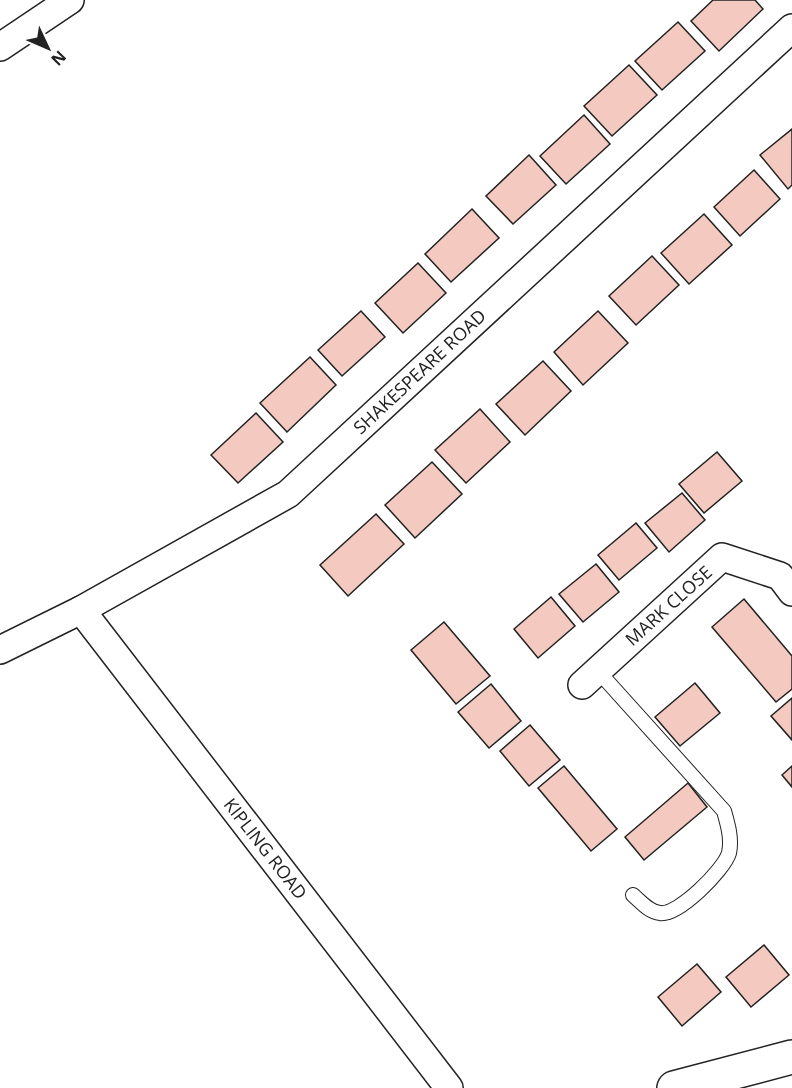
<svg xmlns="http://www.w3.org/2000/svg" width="792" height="1088" font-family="'Open Sans',sans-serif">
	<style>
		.building { fill: #f3c9c0; stroke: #222; stroke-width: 1.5 }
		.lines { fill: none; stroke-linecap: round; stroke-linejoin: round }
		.service-casing { stroke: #222; stroke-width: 16 }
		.minor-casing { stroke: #222; stroke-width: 30 }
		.tertiary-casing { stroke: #222; stroke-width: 36 }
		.service { stroke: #fff; stroke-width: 14 }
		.minor { stroke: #fff; stroke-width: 27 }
		.tertiary { stroke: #fff; stroke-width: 33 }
		.labels { text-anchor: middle; stroke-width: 4.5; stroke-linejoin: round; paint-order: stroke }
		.street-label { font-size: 18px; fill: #222; stroke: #fff }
	</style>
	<rect width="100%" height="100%" fill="#fff"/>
	<g class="building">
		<polygon points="713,0 755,0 763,9 719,51 691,21"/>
		<polygon points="678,22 705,51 662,90 635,61"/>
		<polygon points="629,65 657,95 612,136 584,106"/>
		<polygon points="584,115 610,144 566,184 540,156"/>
		<polygon points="792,129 792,185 788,189 760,155"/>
		<polygon points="529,155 556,185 513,224 486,196"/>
		<polygon points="754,170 780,199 740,236 714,207"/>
		<polygon points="472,209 499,238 451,282 425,254"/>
		<polygon points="704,214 732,245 689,284 661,253"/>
		<polygon points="652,256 679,285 636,325 609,296"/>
		<polygon points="418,263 446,293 403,333 375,303"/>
		<polygon points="361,311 385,337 342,376 318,350"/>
		<polygon points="598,311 628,343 583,385 554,352"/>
		<polygon points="310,357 336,385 287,432 260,403"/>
		<polygon points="543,361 571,391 525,435 496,404"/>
		<polygon points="480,409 510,442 466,483 435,450"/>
		<polygon points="256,413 283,442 238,483 211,455"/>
		<polygon points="717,452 742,481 704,513 679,484"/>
		<polygon points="432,462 462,494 415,538 385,505"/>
		<polygon points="682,493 705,520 669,552 645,523"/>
		<polygon points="376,514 404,544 348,596 320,565"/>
		<polygon points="636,523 657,548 619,580 598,555"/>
		<polygon points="596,564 619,592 583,622 559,594"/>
		<polygon points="551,597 575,626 538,658 514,629"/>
		<polygon points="744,599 792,656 792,689 776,702 712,627"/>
		<polygon points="444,622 490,676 456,704 411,650"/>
		<polygon points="695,683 720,713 680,746 655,717"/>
		<polygon points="491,684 521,721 489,748 458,712"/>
		<polygon points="792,698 792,740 771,716"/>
		<polygon points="530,725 560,760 529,786 500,751"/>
		<polygon points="564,766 617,829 591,851 538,788"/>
		<polygon points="792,766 792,787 782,775"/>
		<polygon points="688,783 707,807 644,860 625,837"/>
		<polygon points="764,945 789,975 751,1007 726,977"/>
		<polygon points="697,964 721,992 682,1026 658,997"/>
	</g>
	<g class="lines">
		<g class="service-casing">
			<path id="service" d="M598 671 724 811C728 825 732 839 729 853 724 870 678 916 660 913 649 912 641 902 633 895"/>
		</g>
		<g class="minor-casing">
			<g id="minor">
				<polyline points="0,47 70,0"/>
				<polyline points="81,610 449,1088"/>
				<polyline points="0,650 81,610 288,494 792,28"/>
				<polyline points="582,685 722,557 780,576 792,592"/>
			</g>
		</g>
		<g class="tertiary-casing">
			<polyline id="tertiary" points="674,1088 792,1057"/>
		</g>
		<use href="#service" class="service"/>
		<use href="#minor" class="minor"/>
		<use href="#tertiary" class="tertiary"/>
	</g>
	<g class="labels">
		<g class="street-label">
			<text transform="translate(420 372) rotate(-43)" y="6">SHAKESPEARE ROAD</text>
			<text transform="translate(669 606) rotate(-42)" y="6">MARK CLOSE</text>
			<text transform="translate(265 849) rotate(52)" y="6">KIPLING ROAD</text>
		</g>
	</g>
	<g transform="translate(48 48) rotate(134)" stroke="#ffffff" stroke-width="4.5" paint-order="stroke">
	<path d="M0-4.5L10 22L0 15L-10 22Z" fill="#222222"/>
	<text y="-9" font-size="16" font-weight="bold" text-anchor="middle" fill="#222222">N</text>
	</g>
</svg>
